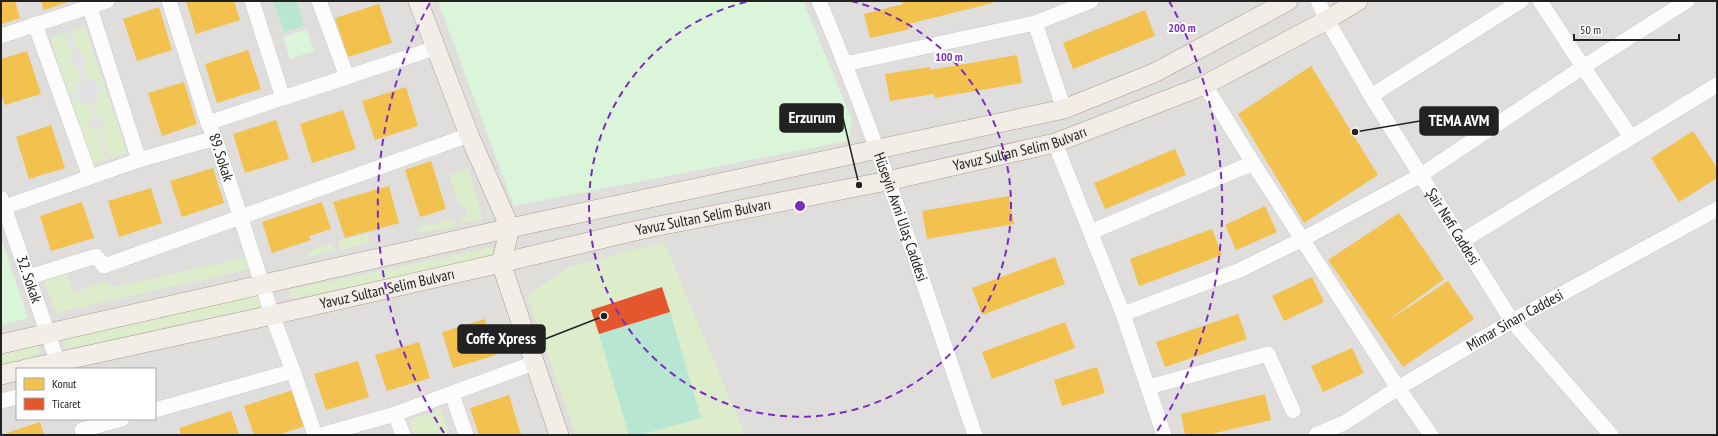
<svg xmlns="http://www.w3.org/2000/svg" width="1718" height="436" font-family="'PT Sans Narrow',sans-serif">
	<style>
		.residential { fill: #dfdedc; fill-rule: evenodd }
		.grass { fill: #ddeccb }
		.park { fill: #daf5da }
		.pitch { fill: #b7e6d2 }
		.plaza { fill: #e2e1e5 }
		.homes { fill: #f2c14e }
		.shops { fill: #e4572e }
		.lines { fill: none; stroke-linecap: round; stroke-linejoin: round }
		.minor-casing { stroke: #c9c8c7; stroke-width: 16 }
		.major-casing { stroke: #a79c86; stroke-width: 20 }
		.minor { stroke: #fdfcfc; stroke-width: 15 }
		.major { stroke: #f3ede7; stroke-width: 19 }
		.ring { fill: none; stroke: #7b2cbf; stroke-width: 2; stroke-dasharray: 7 5 }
		.labels { text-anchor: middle; stroke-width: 4; stroke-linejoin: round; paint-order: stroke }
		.street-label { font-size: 15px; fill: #222; stroke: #fff }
		.centre { fill: #7b2cbf; stroke: #fff; stroke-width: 2 }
		.ring-label { font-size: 12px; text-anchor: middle; font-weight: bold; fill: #7b2cbf; stroke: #fff; stroke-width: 4; stroke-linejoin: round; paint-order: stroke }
		.leader { fill: none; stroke: #222; stroke-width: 1.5 }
		.callout-dot { fill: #222; stroke: #fff; stroke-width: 1.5 }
		.callout { fill: #222; stroke: #222; stroke-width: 1.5 }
		.callout-label { font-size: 16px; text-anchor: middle; font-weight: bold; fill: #fff }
	</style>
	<rect width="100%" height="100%" fill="#f0eeeb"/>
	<path class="residential" d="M1 1H1717V435H1ZM17 369H155V419H17Z"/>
	<g class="grass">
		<polygon points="85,27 127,153 93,164 50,38"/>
		<polygon points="468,168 483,219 462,223 460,217 468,215 466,208 468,207 460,206 449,175"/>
		<polygon points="455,219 456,226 419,233 418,227"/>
		<polygon points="368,234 370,243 341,250 337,241"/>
		<polygon points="664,242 745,435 576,435 527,296 568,267"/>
		<polygon points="332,243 335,250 310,257 307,252"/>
		<polygon points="493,247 496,256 291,299 289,290"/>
		<polygon points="256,255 261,266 56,313 44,281 66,273 73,292 104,282 114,287"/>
		<polygon points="270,293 272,304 66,349 63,339"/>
		<polygon points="38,345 40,353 36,356 1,364 1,354"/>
		<polygon points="441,409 450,435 414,435 409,420"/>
	</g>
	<g class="park">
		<polygon points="438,1 803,1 852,120 848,141 514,206"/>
		<polygon points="307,29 314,51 290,59 283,37"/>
		<polygon points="1,238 28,318 1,325"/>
	</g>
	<g class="pitch">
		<polygon points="273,1 296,1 304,25 284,32"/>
		<polygon points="670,312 701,418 640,435 629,435 599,334"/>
	</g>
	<polygon class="plaza" points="71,31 78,52 84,55 86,60 82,66 86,79 92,79 95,80 97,86 104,83 105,87 99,89 101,95 97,100 92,101 97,116 100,119 103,118 105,123 102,124 100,128 110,158 106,160 96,129 93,127 89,127 88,122 91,122 93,117 88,103 83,104 79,102 77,97 71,98 69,95 76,93 74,87 76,84 82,82 78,68 72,65 70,60 73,54 66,33"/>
	<g class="homes">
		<polygon points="1,1 15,1 20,18 1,24"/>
		<polygon points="41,1 71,1 44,10"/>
		<polygon points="186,1 234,1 240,20 196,34"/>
		<polygon points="902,1 992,1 993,3 908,24 910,29 870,38 864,14 903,4"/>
		<polygon points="379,4 392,43 348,57 335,18"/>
		<polygon points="159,7 172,50 137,61 123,19"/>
		<polygon points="1145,10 1155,36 1073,69 1063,43"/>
		<polygon points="248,50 261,89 217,103 205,64"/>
		<polygon points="27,51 41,94 5,105 1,93 1,59"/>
		<polygon points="1017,55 1022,83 935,98 934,94 890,101 885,74 930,67 930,70"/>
		<polygon points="1311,66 1378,175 1304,223 1238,114"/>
		<polygon points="184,82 197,124 162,136 148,93"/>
		<polygon points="406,87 418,126 375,140 362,101"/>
		<polygon points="343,110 356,149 312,163 300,124"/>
		<polygon points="276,120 289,159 245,173 233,134"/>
		<polygon points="51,125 65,168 29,179 16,137"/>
		<polygon points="1693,131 1717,168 1717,178 1679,202 1651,158"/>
		<polygon points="1175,149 1186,175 1105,209 1094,183"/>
		<polygon points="431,161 446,209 420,217 405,170"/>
		<polygon points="213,168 224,203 182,217 170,181"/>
		<polygon points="389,186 399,223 345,238 333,202"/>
		<polygon points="151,188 162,223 119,237 108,201"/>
		<polygon points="1009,196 1014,224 927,239 922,211"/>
		<polygon points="82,202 94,238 51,251 40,216"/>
		<polygon points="322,202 331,229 309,236 311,240 272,253 262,222"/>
		<polygon points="1265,206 1277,232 1236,250 1225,225"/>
		<polygon points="1399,213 1444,279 1383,324 1448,281 1474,319 1403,367 1328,260"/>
		<polygon points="1212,229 1222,255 1139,286 1130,259"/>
		<polygon points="1055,257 1065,284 982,315 972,288"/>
		<polygon points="1312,277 1324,302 1284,321 1272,296"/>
		<polygon points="1238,314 1247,339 1165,367 1156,342"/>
		<polygon points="485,319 496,355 453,368 442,332"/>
		<polygon points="1065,322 1075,348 992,379 982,352"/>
		<polygon points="419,342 430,378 387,391 375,355"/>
		<polygon points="1352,348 1364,373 1323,392 1311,366"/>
		<polygon points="358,361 369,397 326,410 314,374"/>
		<polygon points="1097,367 1105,393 1062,406 1054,380"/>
		<polygon points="296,389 308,425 278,435 254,435 244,406"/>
		<polygon points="1265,394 1271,420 1207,435 1185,435 1181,414"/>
		<polygon points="509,395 521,435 479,435 470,408"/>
		<polygon points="231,411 239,435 181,435 179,428"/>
		<polygon points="40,422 44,435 1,435"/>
	</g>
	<polygon class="shops" points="662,287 670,312 599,334 591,310"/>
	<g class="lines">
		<g class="minor-casing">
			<g id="minor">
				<path id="s1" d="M169 1 208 123 215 138 272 315 293 371 315 435"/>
				<polyline points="252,1 283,98 347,77 319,1"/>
				<path id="s2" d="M819 1C879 142 925 290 975 435"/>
				<path id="s3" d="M1318 1 1327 20 1371 96 1512 321 1611 435"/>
				<polyline points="1540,1 1583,67 1631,137"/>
				<polyline points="90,8 139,160"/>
				<polyline points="1035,23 1064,109"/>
				<polyline points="35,24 90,177"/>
				<polyline points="1,36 107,1"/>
				<polyline points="845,64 1035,23 1091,1"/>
				<polyline points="347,77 435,48"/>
				<polyline points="1205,85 1253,163 1398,388 1431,435"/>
				<polyline points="1371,96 1521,1"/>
				<polyline points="208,123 283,98"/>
				<polyline points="1055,143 1123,314 1164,435"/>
				<path id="s4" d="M1 198 60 369"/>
				<polyline points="5,207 139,160 215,138"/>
				<polyline points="1091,232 1253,163"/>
				<polyline points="1462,241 1717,85"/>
				<polyline points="29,277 96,256 104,266 469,135"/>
				<polyline points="1123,314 1240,270 1303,239 1421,175 1583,67 1687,1"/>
				<polyline points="1149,387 1268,354 1293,411"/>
				<polyline points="452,394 466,435"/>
				<polyline points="1,401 17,397"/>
				<polyline points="155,410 293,371"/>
				<polyline points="395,414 403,435"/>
				<polyline points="82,430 122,419"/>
				<polyline points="321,435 395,414 534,363"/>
				<path id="s5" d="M1316 435 1344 423 1398 388 1512 321 1717 209"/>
			</g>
		</g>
		<g class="major-casing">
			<g id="major">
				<polyline points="418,1 469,135 510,228 501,263 559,435"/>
				<polyline points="1,344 510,228 1064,109 1154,73 1288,1"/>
				<path id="s6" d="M25 369 272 315 501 263 643 229 887 181 1055 143 1205 85 1327 20 1358 1"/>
				<polyline points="1,375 17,371"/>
			</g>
		</g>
		<use href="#minor" class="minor"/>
		<use href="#major" class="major"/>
	</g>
	<g class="ring">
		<path d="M851 1A211 211 0 1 1 749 1"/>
		<path d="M444 433A422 422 0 0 1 431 1M1169 1A422 422 0 0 1 1156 433"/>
	</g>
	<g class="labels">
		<g class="street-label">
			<text dy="5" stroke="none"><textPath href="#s6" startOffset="1019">Yavuz Sultan Selim Bulvarı</textPath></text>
			<text dy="5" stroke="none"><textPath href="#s1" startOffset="165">89. Sokak</textPath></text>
			<text dy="5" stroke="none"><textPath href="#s6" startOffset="695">Yavuz Sultan Selim Bulvarı</textPath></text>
			<text dy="5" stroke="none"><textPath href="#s2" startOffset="231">Hüseyin Avni Ulaş Caddesi</textPath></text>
			<text dy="5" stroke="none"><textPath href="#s3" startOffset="263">Şair Nefi Caddesi</textPath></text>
			<text dy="5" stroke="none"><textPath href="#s4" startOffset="86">32. Sokak</textPath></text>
			<text dy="5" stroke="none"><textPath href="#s6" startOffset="371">Yavuz Sultan Selim Bulvarı</textPath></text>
			<text dy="5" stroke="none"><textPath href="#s5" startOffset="230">Mimar Sinan Caddesi</textPath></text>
		</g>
	</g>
	<circle cx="800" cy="206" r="6" class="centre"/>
	<g class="ring-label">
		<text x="1182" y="32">200 m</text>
		<text x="949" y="61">100 m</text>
	</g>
	<path class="leader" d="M859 185L843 118M1355 132L1420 121M604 316L545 339"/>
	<g class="callout-dot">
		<circle cx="859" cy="185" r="4"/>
		<circle cx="1355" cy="132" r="4"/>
		<circle cx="604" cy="316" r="4"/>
	</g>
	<g class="callout">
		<rect x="780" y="104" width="63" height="28" rx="4"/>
		<rect x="1420" y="107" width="78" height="28" rx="4"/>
		<rect x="458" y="325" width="87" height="28" rx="4"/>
	</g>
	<g class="callout-label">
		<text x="812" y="123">Erzurum</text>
		<text x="1459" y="126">TEMA AVM</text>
		<text x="501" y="344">Coffe Xpress</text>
	</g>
	<rect width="1718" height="436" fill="none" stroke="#222222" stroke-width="4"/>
	<rect x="16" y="368" width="140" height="52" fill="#ffffff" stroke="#a7a7a7"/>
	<rect x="24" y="378" width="20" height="12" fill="#f2c14e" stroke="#a7a7a7"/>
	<text x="52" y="388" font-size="12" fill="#222222">Konut</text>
	<rect x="24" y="398" width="20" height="12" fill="#e4572e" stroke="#a7a7a7"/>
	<text x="52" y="408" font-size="12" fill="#222222">Ticaret</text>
	<path d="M1574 34v6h105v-6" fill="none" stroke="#222222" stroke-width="2"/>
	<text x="1580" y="34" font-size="12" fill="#222222" stroke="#ffffff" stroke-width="3" paint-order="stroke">50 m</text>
</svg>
